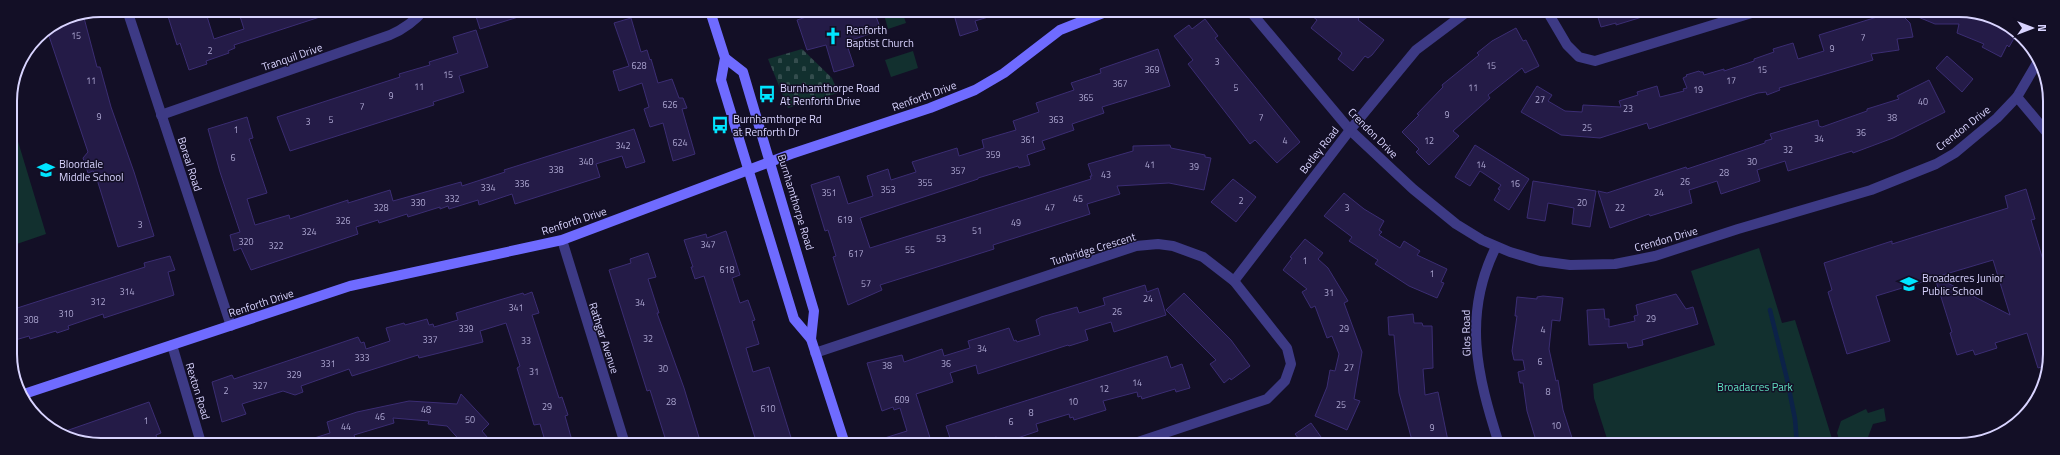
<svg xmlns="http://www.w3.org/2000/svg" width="2060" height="455" font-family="'Titillium Web',sans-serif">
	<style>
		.green { fill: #12302f }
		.cemetery { fill: url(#cemetery-stones) }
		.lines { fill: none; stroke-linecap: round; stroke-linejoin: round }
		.stream { stroke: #0c2248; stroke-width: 4.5 }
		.building { fill: #241b47; stroke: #3b2d73; fill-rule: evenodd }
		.street { stroke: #3d3a85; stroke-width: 10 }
		.secondary { stroke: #6f6bff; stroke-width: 10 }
		.labels { text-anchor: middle; stroke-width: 3; stroke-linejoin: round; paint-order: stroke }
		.number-label { font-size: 9px; fill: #aca6d1 }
		.poi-label { font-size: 11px; fill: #d9d4ff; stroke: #130f26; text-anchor: start }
		.street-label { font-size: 11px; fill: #d9d4ff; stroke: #130f26 }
		.park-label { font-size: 11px; fill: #5fe0c0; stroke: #130f26 }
		.rim { fill: none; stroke: #d9d4ff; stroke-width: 2 }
	</style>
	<defs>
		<pattern id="cemetery-stones" width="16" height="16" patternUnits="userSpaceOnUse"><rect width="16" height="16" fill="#12302f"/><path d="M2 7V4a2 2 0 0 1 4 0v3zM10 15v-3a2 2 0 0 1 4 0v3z" fill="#344d4e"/></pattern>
	</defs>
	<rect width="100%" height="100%" fill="#130f26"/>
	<g class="green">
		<polygon points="883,11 902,11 906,23 888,29"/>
		<polygon points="913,51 918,68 891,77 885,60"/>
		<polygon points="10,115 46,234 11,246"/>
		<polygon points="1759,248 1782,323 1795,320 1834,445 1609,445 1594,398 1593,384 1715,345 1691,271"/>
		<polygon points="1884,408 1886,421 1873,424 1865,445 1841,445 1837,433 1841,421 1866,409 1868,413"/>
	</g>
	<polygon class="cemetery" points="802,49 832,78 838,93 788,108 768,59"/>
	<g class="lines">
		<polyline class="stream" points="1770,310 1787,379 1795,419 1797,445"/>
	</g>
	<g class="building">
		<polygon points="166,10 205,10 214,39 244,29 238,10 332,10 332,13 234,45 235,48 228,51 229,53 206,61 207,64 189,70 180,43 177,45"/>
		<polygon points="474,10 530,10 531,13 480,29"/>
		<polygon points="825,11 874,11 881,30 846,42 854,66 834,72 826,45 807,50 797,20"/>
		<polygon points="953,11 997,11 998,14 975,21 978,30 960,36"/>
		<polygon points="1306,11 1350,11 1359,19 1358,20 1384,40 1372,55 1368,58 1365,56 1353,71 1338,59 1342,53 1311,28 1317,20"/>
		<polygon points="1596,11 1651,11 1652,14 1616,25 1616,23 1601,27"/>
		<polygon points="1906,12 1976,12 2017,33 2009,47 2007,45 2001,57 1982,47 1984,44 1957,33 1959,24 1935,24"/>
		<polygon points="1900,13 1910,23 1913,37 1897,39 1899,50 1871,54 1873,60 1779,88 1780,90 1767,95 1766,92 1758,93 1649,129 1647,123 1600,138 1561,135 1521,112 1537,86 1552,95 1548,101 1565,111 1582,112 1583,105 1621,107 1619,101 1638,95 1637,92 1657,86 1660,97 1684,91 1683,89 1687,88 1683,78 1687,76 1686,75 1699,71 1700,72 1703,72 1704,75 1724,69 1724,71 1754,61 1754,59 1774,52 1773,49 1793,43 1798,59 1824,51 1819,35 1877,17"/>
		<polygon points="83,14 97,67 100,67 111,107 134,172 154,236 118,247 95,173 93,171 88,173 83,158 88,152 47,30 67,17"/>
		<polygon points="631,18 641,52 647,50 650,60 651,59 658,83 672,79 679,98 683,98 687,108 682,109 695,154 673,161 663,123 650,127 644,109 649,107 642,83 619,91 613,71 629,66 614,23"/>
		<polygon points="1205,19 1218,36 1215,38 1300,142 1277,163 1255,140 1250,144 1188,64 1193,60 1174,36 1189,25 1192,29"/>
		<polygon points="1516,28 1523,41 1526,40 1539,66 1525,73 1522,68 1488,95 1490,98 1453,131 1459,136 1429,165 1416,152 1419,149 1402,132 1419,115 1417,114 1443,87 1442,85 1479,55 1477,53 1492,41"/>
		<polygon points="476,30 488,67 459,76 464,92 433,102 434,105 290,151 277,117 400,77 399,74 430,65 429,62 458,53 453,37"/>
		<polygon points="1158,49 1170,86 1102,107 1104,113 1072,124 1074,130 1042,141 1045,149 1027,155 1030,165 1019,168 1018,166 978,178 978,179 860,218 870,248 1091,179 1090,176 1092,176 1088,164 1133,151 1133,146 1170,145 1171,148 1205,155 1205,157 1211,158 1204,190 1169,183 1117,186 1120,194 1087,204 1090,214 993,245 994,249 880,285 882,290 848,305 833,257 836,256 828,230 825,231 811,185 839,176 848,204 873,196 867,176 888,169 891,180 916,172 912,162 957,148 959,156 984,148 982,140 1016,130 1013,121 1039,112 1036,103 1074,90 1071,83 1101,73 1100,69"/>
		<polygon points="1947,56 1973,79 1962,92 1936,68"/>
		<polygon points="1929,80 1945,112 1893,138 1853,153 1852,151 1788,171 1785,161 1757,170 1760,181 1721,194 1717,181 1689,190 1692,203 1650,216 1649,214 1610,228 1598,191 1607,193 1686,167 1687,169 1765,143 1765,141 1772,139 1770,134 1818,120 1819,126 1822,127 1867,111 1867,109 1899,99 1897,96"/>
		<polygon points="247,117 253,138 249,139 267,193 247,199 255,225 289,215 290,219 348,200 348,203 390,190 393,201 461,182 462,186 505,172 504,170 634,129 645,162 626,168 622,156 599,163 596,164 600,177 515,204 512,194 479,205 478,200 449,209 448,206 440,209 440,207 408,217 407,214 379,223 378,220 356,227 358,234 251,270 241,248 234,251 230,235 240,232 220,172 208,129"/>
		<polygon points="1475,145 1529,179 1509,210 1494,200 1500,190 1498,189 1501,185 1480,171 1470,186 1455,177"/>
		<polygon points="1233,179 1256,197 1236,222 1211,202"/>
		<polygon points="1533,181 1596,191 1590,227 1572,224 1574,208 1548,203 1545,221 1527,218"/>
		<path d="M2026 189 2035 219 2031 220 2046 270 2048 269V365L2038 368 2027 333 1995 343 1997 348 1975 355 1973 350 1957 355 1950 333 1952 332 1935 278 1876 296 1890 341 1847 354 1828 292 1832 290 1824 263 1892 241V244L2008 208 2005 196ZM1993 260 2010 315 1936 277Z"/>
		<polygon points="1344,193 1364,209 1384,221 1379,230 1382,232 1379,235 1400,248 1404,241 1420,251 1417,255 1447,269 1441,282 1444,283 1437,298 1409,286 1375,264 1378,260 1349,241 1352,237 1324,216"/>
		<polygon points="726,231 740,275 732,278 740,303 748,300 755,320 752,321 759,344 746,348 753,372 769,367 793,444 757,444 704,276 695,279 691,267 693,267 684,240 706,234 707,238"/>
		<polygon points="1305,239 1323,253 1318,259 1328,268 1348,301 1344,303 1362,352 1354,399 1360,401 1347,430 1315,416 1327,387 1330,370 1335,371 1339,354 1332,336 1327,338 1315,306 1311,308 1302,292 1307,289 1283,270 1292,258 1290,257"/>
		<polygon points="648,253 656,277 648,279 659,313 657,313 684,388 701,444 667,444 650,390 647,391 609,270 631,263 630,259"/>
		<polygon points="170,256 175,270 168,272 174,295 104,318 103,314 68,326 69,329 57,333 56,331 30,339 29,336 12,341 11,310 145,267 144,263"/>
		<polygon points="1145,285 1147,292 1158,288 1166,315 1114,332 1111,322 1085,330 1088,340 1069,346 1068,345 978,374 976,365 950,373 953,382 916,394 932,444 875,444 875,441 907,431 900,408 894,410 893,407 882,411 867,363 902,355 904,362 942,349 944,356 970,348 968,341 1009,328 1014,341 1016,340 1017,342 1040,335 1036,320 1041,317 1077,307 1079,313 1105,305 1103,298"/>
		<polygon points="532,292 539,313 532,315 559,398 562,397 568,415 565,416 573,444 546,444 540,424 534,425 517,368 520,366 506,323 480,331 483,342 419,358 418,355 352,376 349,369 301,386 303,392 295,395 283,391 242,404 246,414 222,422 212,382 232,375 234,379 358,337 361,343 364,342 366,349 390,341 386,328 404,323 405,325 427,319 429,325 433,324 434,327 458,320 456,313 523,293 524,295"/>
		<polygon points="1184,293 1231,340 1250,366 1231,380 1230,378 1224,383 1210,364 1216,360 1166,310"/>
		<polygon points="1676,294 1686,309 1693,307 1698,324 1642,340 1643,345 1628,348 1627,343 1589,345 1587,310 1604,309 1605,319 1609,319 1609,327 1635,321 1634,316 1638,315 1636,305"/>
		<polygon points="1543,296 1563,298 1560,321 1552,320 1549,349 1556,381 1558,380 1563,410 1574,444 1537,444 1527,411 1523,383 1520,383 1518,372 1525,370 1523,360 1514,360 1512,351 1517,316 1515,316 1517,297 1537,299 1537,297"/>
		<polygon points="1413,314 1414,323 1422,323 1423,326 1432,326 1433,368 1423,369 1425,395 1438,392 1448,441 1437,444 1413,444 1399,393 1394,335 1389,335 1388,317"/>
		<polygon points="1167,356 1171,368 1182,364 1190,388 1176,392 1175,389 1142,399 1141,396 1138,397 1137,392 1103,401 1106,410 1074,420 1073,417 1070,418 1069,414 1036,424 1038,431 1006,442 996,437 978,444 952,444 946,426"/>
		<polygon points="461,394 489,424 482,431 493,444 463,444 447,426 428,424 429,421 393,418 394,423 354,435 357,444 305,443 305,441 330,433 327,422 357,412 409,401 457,404"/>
		<polygon points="149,402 161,433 156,435 158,443 84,443 63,432"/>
		<polygon points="1311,423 1326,444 1303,444 1295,434"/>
	</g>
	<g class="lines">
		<g class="street">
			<polyline points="127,10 231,326"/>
			<polyline points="1250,11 1350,130 1413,189 1456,224 1482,240 1510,252 1540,261 1570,265 1615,264 1655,256 1738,229 1871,190 1936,164 1955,153 1997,118 2017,97 2037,63"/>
			<polyline points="1547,11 1567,45 1579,57 1595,61 1755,12"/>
			<polyline points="2017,97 2048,134"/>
			<path d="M161 115 390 35C404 29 414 22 424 10"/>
			<polyline points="562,240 625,444"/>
			<path d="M1496 247C1462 315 1477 375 1499 444"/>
			<polyline points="1234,281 1350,130 1416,50 1468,11"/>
			<polyline points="172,345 201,443"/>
			<polyline points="815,353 1136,246 1158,244 1173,246 1203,257 1234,281 1287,348 1291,364 1285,381 1267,399 1132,444"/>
		</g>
		<g class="secondary">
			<polyline points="710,11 725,58 721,80 794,319 811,339 845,444"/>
			<polyline points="725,58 743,72 814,311 811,339"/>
			<polyline points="24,394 350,286 562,240 791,154 930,108 975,90 1004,73 1060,30 1108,11"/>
		</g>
	</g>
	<defs>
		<g id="church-bare" transform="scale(1.38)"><path d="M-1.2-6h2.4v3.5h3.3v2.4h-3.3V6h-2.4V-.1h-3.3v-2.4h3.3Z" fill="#00e5ff" stroke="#130f26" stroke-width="2.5" paint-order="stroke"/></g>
		<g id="bus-bare" transform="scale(1.38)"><path d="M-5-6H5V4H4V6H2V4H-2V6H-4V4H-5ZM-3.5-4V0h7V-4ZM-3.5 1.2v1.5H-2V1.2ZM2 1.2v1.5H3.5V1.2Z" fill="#00e5ff" stroke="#130f26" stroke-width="2.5" paint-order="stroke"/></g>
		<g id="school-bare" transform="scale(1.38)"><path d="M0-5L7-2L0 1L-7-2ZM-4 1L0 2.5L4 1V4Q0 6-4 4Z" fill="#00e5ff" stroke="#130f26" stroke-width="2.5" paint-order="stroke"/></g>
	</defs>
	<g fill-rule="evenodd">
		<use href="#church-bare" x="833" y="36"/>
		<use href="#bus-bare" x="767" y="94"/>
		<use href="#bus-bare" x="720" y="125"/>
		<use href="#school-bare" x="46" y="170"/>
		<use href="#school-bare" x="1909" y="284"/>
	</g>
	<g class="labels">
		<g class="number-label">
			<text x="76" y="39">15</text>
			<text x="1863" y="41">7</text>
			<text x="1832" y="52">9</text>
			<text x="210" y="54">2</text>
			<text x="1217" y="65">3</text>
			<text x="639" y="69">628</text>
			<text x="1491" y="69">15</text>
			<text x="1152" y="73">369</text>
			<text x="1762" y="73">15</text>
			<text x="448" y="78">15</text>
			<text x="91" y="84">11</text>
			<text x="1731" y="84">17</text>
			<text x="1120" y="87">367</text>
			<text x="419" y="90">11</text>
			<text x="1236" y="91">5</text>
			<text x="1473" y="91">11</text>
			<text x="1698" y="93">19</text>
			<text x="391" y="99">9</text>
			<text x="1086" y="101">365</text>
			<text x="1540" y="103">27</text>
			<text x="1923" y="105">40</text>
			<text x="670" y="108">626</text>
			<text x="362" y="110">7</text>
			<text x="1628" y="112">23</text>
			<text x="1447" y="118">9</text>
			<text x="99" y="120">9</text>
			<text x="1261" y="121">7</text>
			<text x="1892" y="121">38</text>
			<text x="331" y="123">5</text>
			<text x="1056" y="123">363</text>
			<text x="308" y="125">3</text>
			<text x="1587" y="131">25</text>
			<text x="236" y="133">1</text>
			<text x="1861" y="136">36</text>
			<text x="1819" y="142">34</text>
			<text x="1028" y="143">361</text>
			<text x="1285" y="144">4</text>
			<text x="1429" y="144">12</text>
			<text x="680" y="146">624</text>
			<text x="623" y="149">342</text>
			<text x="1788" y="153">32</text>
			<text x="993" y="158">359</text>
			<text x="233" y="161">6</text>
			<text x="586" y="165">340</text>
			<text x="1752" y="165">30</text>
			<text x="1150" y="168">41</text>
			<text x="1481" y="168">14</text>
			<text x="1194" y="170">39</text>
			<text x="556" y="173">338</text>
			<text x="958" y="174">357</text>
			<text x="1724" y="176">28</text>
			<text x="1106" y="178">43</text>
			<text x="1685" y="185">26</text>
			<text x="925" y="186">355</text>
			<text x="522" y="187">336</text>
			<text x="1515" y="187">16</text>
			<text x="488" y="191">334</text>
			<text x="888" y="193">353</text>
			<text x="829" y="196">351</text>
			<text x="1659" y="196">24</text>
			<text x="452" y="202">332</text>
			<text x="1078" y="202">45</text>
			<text x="1241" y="204">2</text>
			<text x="418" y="206">330</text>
			<text x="1582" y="206">20</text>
			<text x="381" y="211">328</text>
			<text x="1050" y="211">47</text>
			<text x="1347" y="211">3</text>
			<text x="1620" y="211">22</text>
			<text x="845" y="223">619</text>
			<text x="343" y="224">326</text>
			<text x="1016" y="226">49</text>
			<text x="140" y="228">3</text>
			<text x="977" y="234">51</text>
			<text x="309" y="235">324</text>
			<text x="941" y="242">53</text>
			<text x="246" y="245">320</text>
			<text x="708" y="248">347</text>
			<text x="276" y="249">322</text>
			<text x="910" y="253">55</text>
			<text x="856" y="257">617</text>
			<text x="1305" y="264">1</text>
			<text x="727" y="273">618</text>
			<text x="1432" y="277">1</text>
			<text x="866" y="287">57</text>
			<text x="127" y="295">314</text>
			<text x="1329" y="296">31</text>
			<text x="1148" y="302">24</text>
			<text x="98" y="305">312</text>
			<text x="640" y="306">34</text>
			<text x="516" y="311">341</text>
			<text x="1117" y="315">26</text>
			<text x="66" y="317">310</text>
			<text x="1651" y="322">29</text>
			<text x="31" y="323">308</text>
			<text x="466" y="332">339</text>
			<text x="1344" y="332">29</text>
			<text x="1543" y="333">4</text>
			<text x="648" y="342">32</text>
			<text x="430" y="343">337</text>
			<text x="526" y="344">33</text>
			<text x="982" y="352">34</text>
			<text x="362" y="361">333</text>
			<text x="1540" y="365">6</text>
			<text x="328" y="367">331</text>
			<text x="946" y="367">36</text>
			<text x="887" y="369">38</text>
			<text x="1349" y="371">27</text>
			<text x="663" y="372">30</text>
			<text x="534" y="375">31</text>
			<text x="294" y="378">329</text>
			<text x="1137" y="386">14</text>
			<text x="260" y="389">327</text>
			<text x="1104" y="392">12</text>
			<text x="226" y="394">2</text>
			<text x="1548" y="395">8</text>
			<text x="902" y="403">609</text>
			<text x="671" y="405">28</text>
			<text x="1073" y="405">10</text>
			<text x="1341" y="408">25</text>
			<text x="547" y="410">29</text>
			<text x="768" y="412">610</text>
			<text x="426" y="413">48</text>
			<text x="1031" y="416">8</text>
			<text x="380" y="420">46</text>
			<text x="470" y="423">50</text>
			<text x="146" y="424">1</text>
			<text x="1011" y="425">6</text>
			<text x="1556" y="429">10</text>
			<text x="346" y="430">44</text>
			<text x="1432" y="431">9</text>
		</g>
		<g class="poi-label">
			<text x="846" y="34">Renforth<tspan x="846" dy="13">Baptist Church</tspan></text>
			<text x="780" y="92">Burnhamthorpe Road<tspan x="780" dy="13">At Renforth Drive</tspan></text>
			<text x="733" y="123">Burnhamthorpe Rd<tspan x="733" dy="13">at Renforth Dr</tspan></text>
			<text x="59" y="168">Bloordale<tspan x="59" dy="13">Middle School</tspan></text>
			<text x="1922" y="282">Broadacres Junior<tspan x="1922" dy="13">Public School</tspan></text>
		</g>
		<g class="street-label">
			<text transform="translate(292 57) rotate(-19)" y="4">Tranquil Drive</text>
			<text transform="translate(924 96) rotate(-20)" y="4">Renforth Drive</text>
			<text transform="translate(1963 128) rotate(-38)" y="4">Crendon Drive</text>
			<text transform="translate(1373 133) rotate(45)" y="4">Crendon Drive</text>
			<text transform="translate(1319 150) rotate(-52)" y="4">Botley Road</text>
			<text transform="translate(190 164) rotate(72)" y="4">Boreal Road</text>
			<text transform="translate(796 202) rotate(73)" y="4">Burnhamthorpe Road</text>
			<text transform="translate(574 221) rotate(-18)" y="4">Renforth Drive</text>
			<text transform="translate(1666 239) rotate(-16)" y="4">Crendon Drive</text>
			<text transform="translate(1093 249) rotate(-17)" y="4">Tunbridge Crescent</text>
			<text transform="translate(261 303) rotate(-18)" y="4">Renforth Drive</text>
			<text transform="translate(1466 333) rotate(-91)" y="4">Glos Road</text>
			<text transform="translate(604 338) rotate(72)" y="4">Rathgar Avenue</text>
			<text transform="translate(198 391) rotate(73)" y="4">Rexton Road</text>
		</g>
		<g class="park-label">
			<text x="1755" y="391">Broadacres Park</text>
		</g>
	</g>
	<path d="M0 0H2060V455H0ZM101 17H1959A84 84 0 0 1 2043 101V354A84 84 0 0 1 1959 438H101A84 84 0 0 1 17 354V101A84 84 0 0 1 101 17Z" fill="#130f26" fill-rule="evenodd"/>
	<path class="rim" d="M101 17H1959A84 84 0 0 1 2043 101V354A84 84 0 0 1 1959 438H101A84 84 0 0 1 17 354V101A84 84 0 0 1 101 17Z"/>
	<g transform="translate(2032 28) rotate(90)" stroke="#130f26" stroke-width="3" paint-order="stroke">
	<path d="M0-3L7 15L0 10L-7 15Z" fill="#d9d4ff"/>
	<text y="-6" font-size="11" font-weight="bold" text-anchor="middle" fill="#d9d4ff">N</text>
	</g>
</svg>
